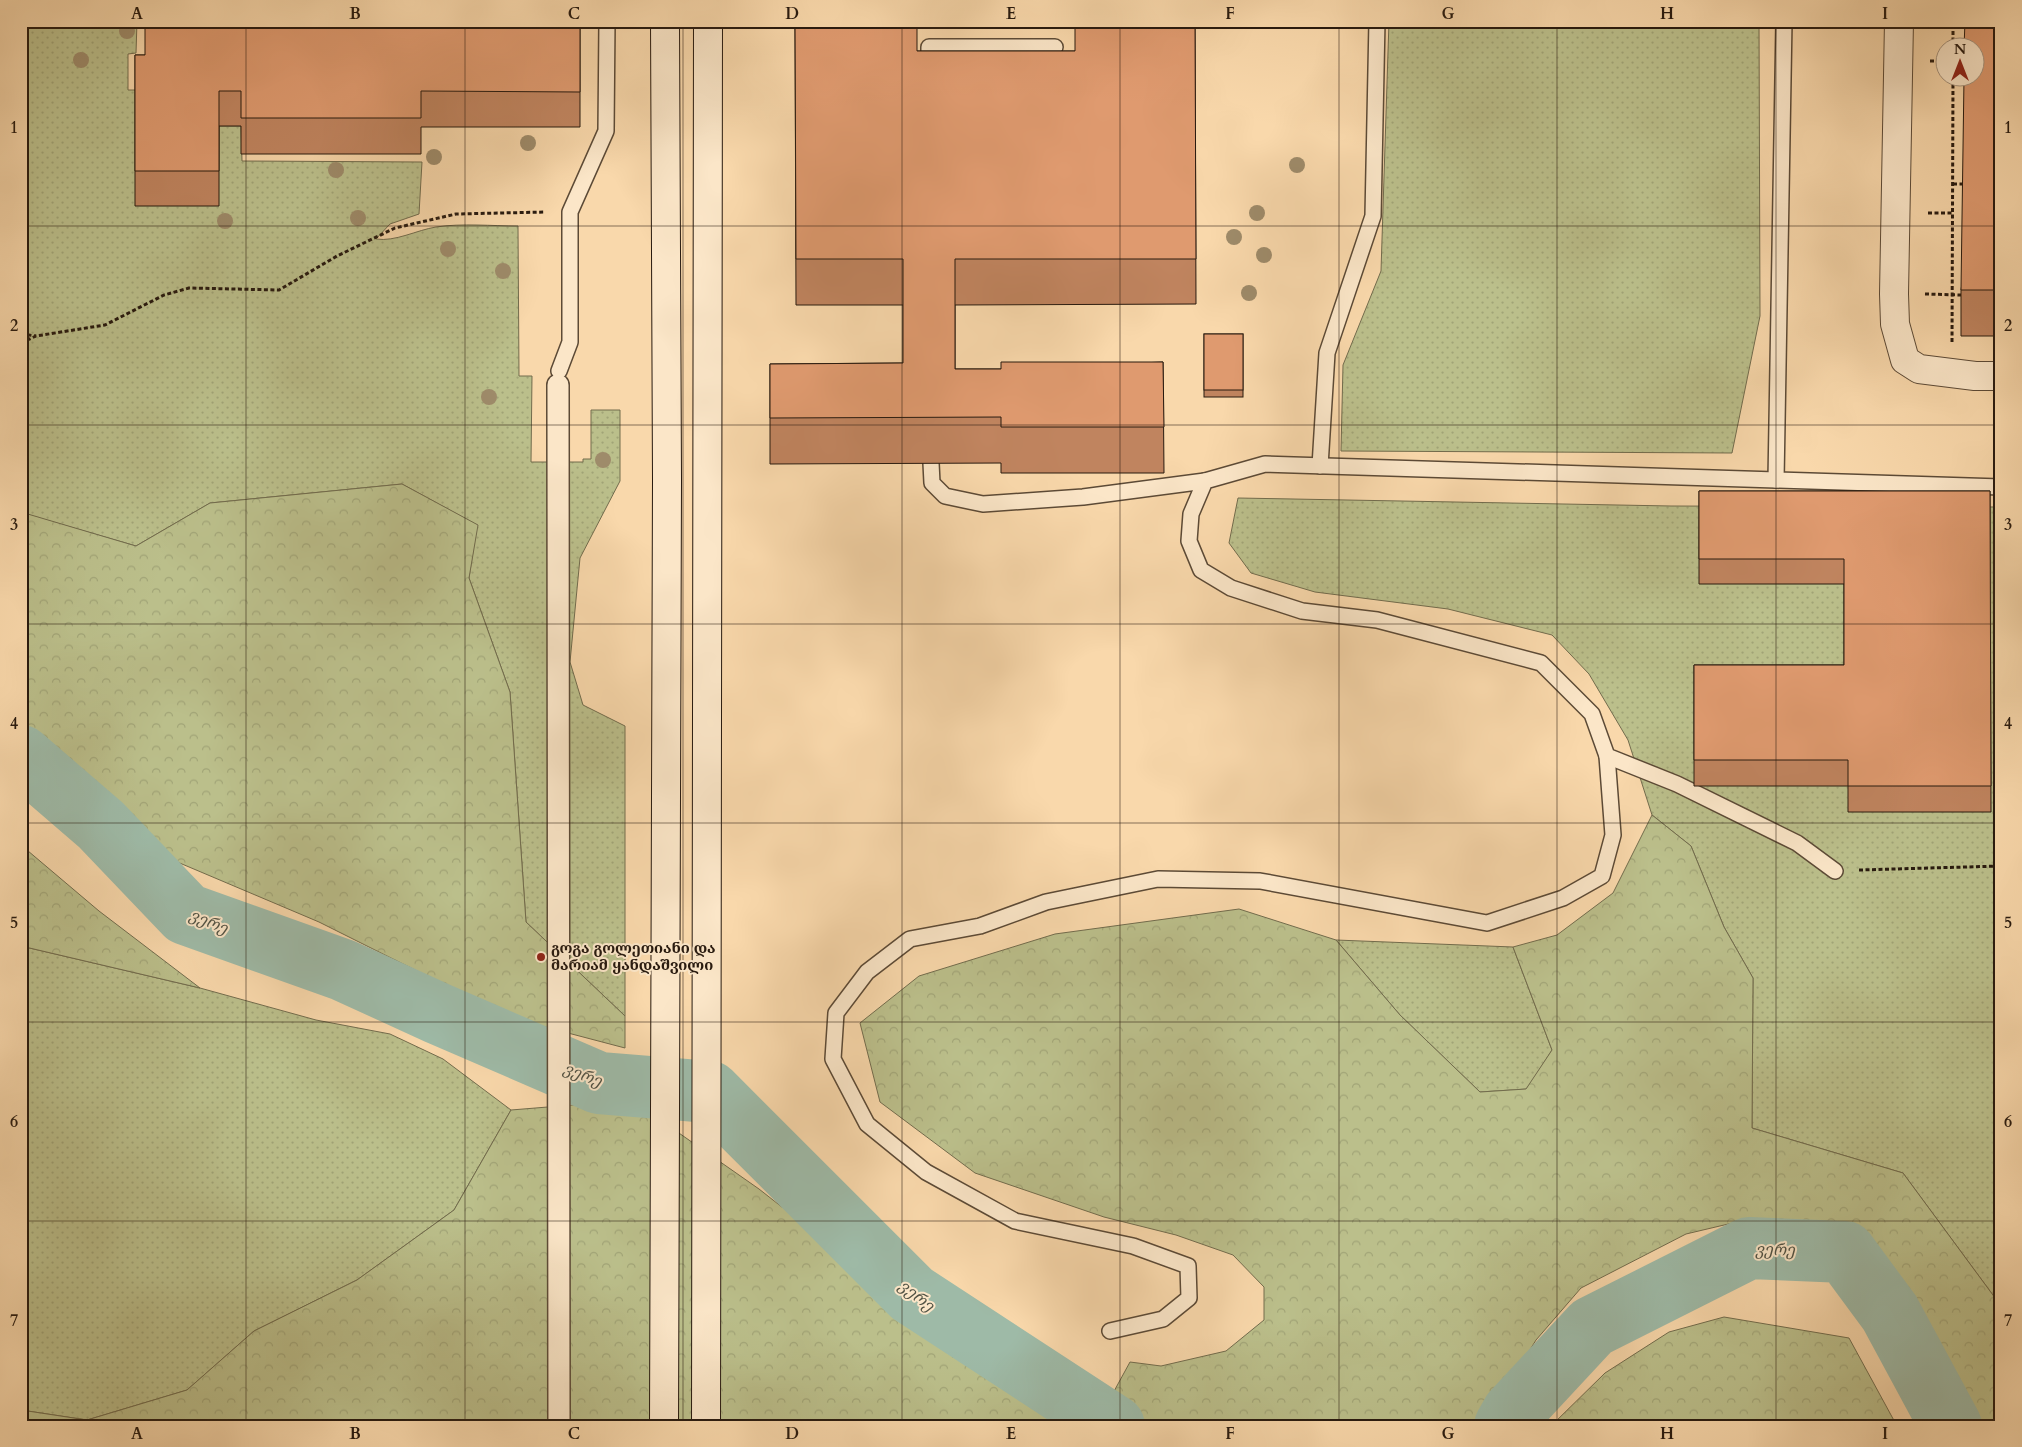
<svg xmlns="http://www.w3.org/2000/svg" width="2022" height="1447" font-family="Cardo,'Noto Serif Georgian',serif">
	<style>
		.grass { fill: url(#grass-dots); stroke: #726c4d }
		.forest { fill: url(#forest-crowns); stroke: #726c4d }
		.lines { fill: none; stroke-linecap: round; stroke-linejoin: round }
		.river { stroke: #9ebaa7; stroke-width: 62 }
		.service-casing { stroke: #5c4a36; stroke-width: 18 }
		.pedestrian-casing { stroke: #5c4a36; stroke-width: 24 }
		.minor-casing { stroke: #5c4a36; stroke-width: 30 }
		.secondary-casing { stroke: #281a0f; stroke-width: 30 }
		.path { stroke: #281a0f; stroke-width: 3; stroke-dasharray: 4 2.5; stroke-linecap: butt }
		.service { stroke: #fbe6c8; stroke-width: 15 }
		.pedestrian { stroke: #fbe6c8; stroke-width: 21 }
		.minor { stroke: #fbe6c8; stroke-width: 28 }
		.secondary { stroke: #fbe6c8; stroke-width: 28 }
		.tree { fill: #9e8b6a }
		.wall { fill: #c0845f; stroke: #281a0f }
		.building { fill: #df9a6f; stroke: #281a0f }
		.grid { fill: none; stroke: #281a0f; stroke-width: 1; stroke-opacity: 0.55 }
		.poi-dot { fill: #8f2418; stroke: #fbe6c8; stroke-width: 2 }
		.labels { text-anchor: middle; stroke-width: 4; stroke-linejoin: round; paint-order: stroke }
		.poi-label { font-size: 15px; font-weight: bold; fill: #281a0f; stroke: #fbe6c8; text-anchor: start }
		.water-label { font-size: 16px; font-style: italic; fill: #515244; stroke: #fbe6c8 }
		.neatline { fill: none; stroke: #281a0f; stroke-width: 2 }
		.grid-label { font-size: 16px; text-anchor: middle; font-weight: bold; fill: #281a0f }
	</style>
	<defs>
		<pattern id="grass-dots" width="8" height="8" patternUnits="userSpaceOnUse" patternTransform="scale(1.25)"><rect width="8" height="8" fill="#bbbf8b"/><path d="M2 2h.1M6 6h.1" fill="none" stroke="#a1a477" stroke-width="1.8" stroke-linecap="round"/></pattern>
		<pattern id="forest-crowns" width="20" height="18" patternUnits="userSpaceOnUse" patternTransform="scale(1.25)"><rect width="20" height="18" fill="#bbbf8b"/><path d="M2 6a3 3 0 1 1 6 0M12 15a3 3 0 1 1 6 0" fill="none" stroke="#a1a477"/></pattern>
	</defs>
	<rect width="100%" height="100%" fill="#f9d8ab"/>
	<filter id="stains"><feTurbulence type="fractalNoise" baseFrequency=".004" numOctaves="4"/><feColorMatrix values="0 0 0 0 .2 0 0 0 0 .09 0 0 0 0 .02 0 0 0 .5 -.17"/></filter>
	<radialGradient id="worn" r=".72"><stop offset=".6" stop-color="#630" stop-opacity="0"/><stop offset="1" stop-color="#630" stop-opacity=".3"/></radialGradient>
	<g class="grass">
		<path d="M21 21H137L136 53 128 54V90H135L218 206 219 126H241L242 161 422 162 419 214 390 224 376 239C395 242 417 230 436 227 462 223 492 226 518 226L519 376H532L531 462H583V459H591V410H620V481L580 558 570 662 583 705 625 726V1016L526 922 510 692 469 578 477 525 402 484 210 503 136 546 22 513Z"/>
		<polygon points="1389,21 1759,21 1760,316 1732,453 1341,451 1343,365 1381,271"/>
		<polygon points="1238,498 1671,506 2001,507 2001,1040 1997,1041 2001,1043 2001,1306 1903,1173 1752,1128 1753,978 1724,927 1691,846 1652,815 1628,740 1589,674 1552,635 1448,609 1315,592 1251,573 1229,543"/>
		<polygon points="1336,940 1513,947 1552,1050 1527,1089 1480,1092 1400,1015"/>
		<polygon points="21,946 200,988 316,1020 390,1034 443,1059 511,1110 454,1210 357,1280 254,1331 187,1390 87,1420 21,1410"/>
	</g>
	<g class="forest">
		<polygon points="402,484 478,525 469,578 510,692 526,922 625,1016 625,1048 511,1018 319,922 156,853 21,734 21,512 136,546 210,503"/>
		<polygon points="1652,815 1691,846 1724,927 1753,978 1752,1128 1903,1173 2001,1306 2001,1426 1968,1426 1959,1402 1898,1305 1864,1245 1741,1221 1686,1234 1581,1288 1536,1340 1483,1426 1136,1426 1107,1404 1130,1362 1161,1366 1226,1351 1264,1320 1264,1287 1233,1255 1176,1235 1104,1217 975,1173 880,1102 860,1023 919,976 1055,934 1239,909 1336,940 1400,1015 1480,1092 1526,1089 1552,1050 1513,947 1557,935 1613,893"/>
		<polygon points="21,845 99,911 200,988 21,946"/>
		<polygon points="609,1102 656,1117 759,1189 905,1304 1073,1426 21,1426 21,1410 87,1420 187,1390 254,1331 357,1280 454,1210 511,1110"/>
		<polygon points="1724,1317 1849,1338 1897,1426 1551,1426 1605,1373 1669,1332"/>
	</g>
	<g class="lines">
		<g class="river">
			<polyline points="21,756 101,825 186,914 343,970 437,1013 599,1083 710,1092 912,1294 1114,1426"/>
			<polyline points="1505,1426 1513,1412 1592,1327 1749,1248 1845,1252 1890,1313 1951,1426"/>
		</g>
		<g class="service-casing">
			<g id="service">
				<polyline points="1784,21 1776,480 2001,487"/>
				<polyline points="929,70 929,47 1055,47"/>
				<polyline points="559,371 570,342 570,212 606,131 607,21"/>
				<polyline points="931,463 932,483 945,496 983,504 1083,497 1205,481"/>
				<polyline points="1320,466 1327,353 1373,216 1377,21"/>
				<polyline points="1776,480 1265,464 1205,481 1191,514 1189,541 1201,570 1231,588 1302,611 1377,620 1541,663 1592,714 1607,756 1677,784 1797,843 1835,871"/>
				<polyline points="1110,1331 1163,1319 1189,1298 1188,1266 1133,1246 1015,1221 926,1172 867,1124 833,1059 836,1013 867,972 910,939 980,926 1046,902 1158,879 1260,881 1487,923 1563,898 1602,876 1613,835 1607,756"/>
			</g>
		</g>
		<g class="pedestrian-casing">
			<polyline id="pedestrian" points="558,385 559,1426"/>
		</g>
		<g class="minor-casing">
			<polyline id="minor" points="1899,21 1894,294 1895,324 1905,360 1919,369 1975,376 2001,376"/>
		</g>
		<g class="secondary-casing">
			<g id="secondary">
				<polyline points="664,1426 667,480 665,21"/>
				<polyline points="706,1426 708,21"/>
			</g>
		</g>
		<g class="path">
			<polyline points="1953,48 1953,21"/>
			<polyline points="1930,61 1944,61"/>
			<polyline points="1953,184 1963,184"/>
			<polyline points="1928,213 1952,213"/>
			<polyline points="1925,294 1961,295"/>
			<polyline points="21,334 36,336"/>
			<polyline points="1952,342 1953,78"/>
			<polyline points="21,343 36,336 105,325 164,295 189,288 279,290 337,256 395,228 456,214 545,212"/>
			<polyline points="1859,870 2001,866"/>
		</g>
		<use href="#service" class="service"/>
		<use href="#pedestrian" class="pedestrian"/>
		<use href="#minor" class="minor"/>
		<use href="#secondary" class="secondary"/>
	</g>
	<g class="tree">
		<circle cx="127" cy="31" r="8"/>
		<circle cx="81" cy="60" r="8"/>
		<circle cx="528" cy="143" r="8"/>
		<circle cx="434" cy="157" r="8"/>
		<circle cx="1297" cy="165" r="8"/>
		<circle cx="336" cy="170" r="8"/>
		<circle cx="1257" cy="213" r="8"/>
		<circle cx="358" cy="218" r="8"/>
		<circle cx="225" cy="221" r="8"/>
		<circle cx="1234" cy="237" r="8"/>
		<circle cx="448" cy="249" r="8"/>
		<circle cx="1264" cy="255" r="8"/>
		<circle cx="503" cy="271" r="8"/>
		<circle cx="1249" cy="293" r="8"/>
		<circle cx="489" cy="397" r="8"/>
		<circle cx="603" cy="460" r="8"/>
	</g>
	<g class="wall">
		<polygon points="580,21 580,127 421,127 421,154 241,154 241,126 219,126 219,206 135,206 135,55 145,55"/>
		<polygon points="795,21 917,51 1075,51 1195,21 1196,304 955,305 955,369 1001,369 1163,362 1164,473 1001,473 1001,463 770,464 770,364 903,363 903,305 796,305"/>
		<rect x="1020" y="21" width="42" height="5"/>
		<polygon points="2001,21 2001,336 1961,336 1961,290"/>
		<rect x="1204" y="334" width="39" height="63"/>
		<polygon points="1699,491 1990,491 1991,812 1848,812 1848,786 1694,786 1694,665 1844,665 1844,584 1699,584"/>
	</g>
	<g class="building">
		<polygon points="145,21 580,21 580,92 421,91 421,118 241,118 241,91 219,91 219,171 135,171 135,55 145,55"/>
		<polygon points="795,21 917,21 917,51 1075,51 1075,21 1195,21 1196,259 955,259 955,369 1001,369 1001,362 1163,362 1164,427 1001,427 1001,417 770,418 770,364 903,363 903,259 796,259"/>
		<polygon points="1965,21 2001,21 2001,290 1961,290 1964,78 1974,78 1974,48 1964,48"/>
		<rect x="1204" y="334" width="39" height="56"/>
		<polygon points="1699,491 1990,491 1991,786 1848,786 1848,760 1694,760 1694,665 1844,665 1844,559 1699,559"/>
	</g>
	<path class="grid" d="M246 21V1426M465 21V1426M683 21V1426M902 21V1426M1120 21V1426M1339 21V1426M1557 21V1426M1776 21V1426M21 226H2001M21 425H2001M21 624H2001M21 823H2001M21 1022H2001M21 1221H2001"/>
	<circle class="poi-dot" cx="541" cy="957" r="5"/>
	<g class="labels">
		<g class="poi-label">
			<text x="551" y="953">გოგა გოლეთიანი და<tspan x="551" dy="17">მარიამ ყანდაშვილი</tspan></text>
		</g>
		<g class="water-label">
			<text transform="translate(209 921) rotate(22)" y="6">ვერე</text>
			<text transform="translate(583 1074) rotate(21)" y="6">ვერე</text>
			<text transform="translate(1775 1249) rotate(1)" y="6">ვერე</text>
			<text transform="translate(917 1295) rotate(38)" y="6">ვერე</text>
		</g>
	</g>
	<rect width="2022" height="1447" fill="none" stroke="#f9d8ab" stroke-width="55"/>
	<g transform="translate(1960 62)"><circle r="24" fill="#fbe6c8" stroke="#a7947e"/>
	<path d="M0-4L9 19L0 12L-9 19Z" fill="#8f2418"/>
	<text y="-8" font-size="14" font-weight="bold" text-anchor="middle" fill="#281a0f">N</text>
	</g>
	<rect x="28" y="28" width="1966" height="1392" class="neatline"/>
	<g class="grid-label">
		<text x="137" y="19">A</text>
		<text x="355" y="19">B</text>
		<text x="574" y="19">C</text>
		<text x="792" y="19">D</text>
		<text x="1011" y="19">E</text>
		<text x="1230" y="19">F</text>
		<text x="1448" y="19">G</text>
		<text x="1667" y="19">H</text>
		<text x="1885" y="19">I</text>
		<text x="14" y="133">1</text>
		<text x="2008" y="133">1</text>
		<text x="14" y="331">2</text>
		<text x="2008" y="331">2</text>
		<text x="14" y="530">3</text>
		<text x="2008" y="530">3</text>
		<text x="14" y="729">4</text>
		<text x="2008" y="729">4</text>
		<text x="14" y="928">5</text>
		<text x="2008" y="928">5</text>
		<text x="14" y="1127">6</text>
		<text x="2008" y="1127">6</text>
		<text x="14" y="1326">7</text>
		<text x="2008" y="1326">7</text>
		<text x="137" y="1439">A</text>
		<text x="355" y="1439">B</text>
		<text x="574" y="1439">C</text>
		<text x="792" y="1439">D</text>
		<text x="1011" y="1439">E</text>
		<text x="1230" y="1439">F</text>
		<text x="1448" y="1439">G</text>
		<text x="1667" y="1439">H</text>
		<text x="1885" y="1439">I</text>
	</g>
	<rect width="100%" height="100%" filter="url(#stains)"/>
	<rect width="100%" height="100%" fill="url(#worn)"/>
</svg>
